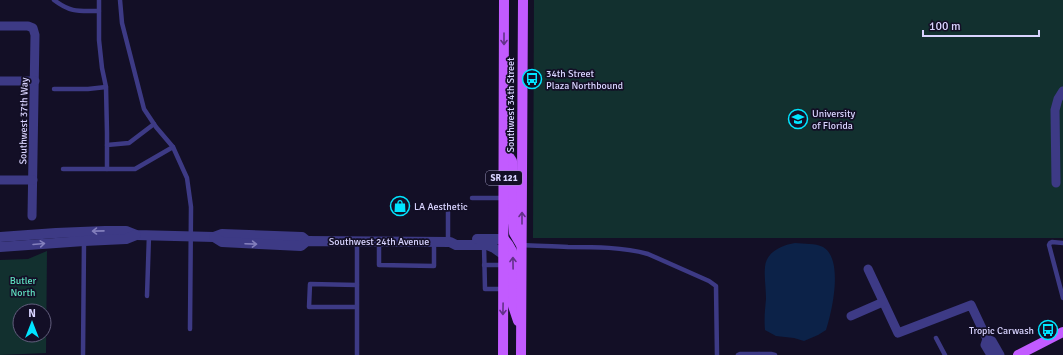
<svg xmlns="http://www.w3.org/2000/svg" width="1063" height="355" font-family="Signika,sans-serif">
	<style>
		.green { fill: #12302f; fill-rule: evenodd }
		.water { fill: #0c2248 }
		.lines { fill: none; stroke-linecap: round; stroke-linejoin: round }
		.service { stroke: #3d3a85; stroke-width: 4.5 }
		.minor { stroke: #3d3a85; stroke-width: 9 }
		.tertiary { stroke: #3d3a85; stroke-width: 10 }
		.primary { stroke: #c25bff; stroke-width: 10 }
		.oneway { stroke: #623188 }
		.oneway2 { stroke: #837fbc }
		.labels { text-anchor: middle; stroke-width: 3.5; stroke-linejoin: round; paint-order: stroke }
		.shield { fill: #130f26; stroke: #9e99be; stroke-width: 1 }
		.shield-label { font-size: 9px; font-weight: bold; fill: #d9d4ff }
		.poi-label { font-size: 10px; fill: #d9d4ff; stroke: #130f26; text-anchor: start }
		.street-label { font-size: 10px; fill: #d9d4ff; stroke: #130f26 }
		.park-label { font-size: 10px; fill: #5fe0c0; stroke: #130f26 }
	</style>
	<rect width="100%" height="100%" fill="#130f26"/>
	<g class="green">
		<polygon points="534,0 1063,0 1063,238 533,238"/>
		<path d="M47 251 46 353 0 355V260L28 259ZM20 311H44V335H20Z"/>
	</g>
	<path class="water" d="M795 243C804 244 815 243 823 247 844 259 832 312 826 330L818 335 804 341 794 338 776 336 765 330C764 320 765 309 766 299 766 288 764 277 765 267 766 252 782 245 795 243Z"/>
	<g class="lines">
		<g class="service">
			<path d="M54 0C71 13 79 11 99 11"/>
			<polyline points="99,0 99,40 102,68 106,87 107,133 107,169"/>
			<polyline points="120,0 122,23 144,109 156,127 173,147 187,178 191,207 190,329"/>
			<polyline points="54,89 88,89 106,87"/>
			<polyline points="107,145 129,143 154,124"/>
			<polyline points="63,169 135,169 173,147"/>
			<polyline points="472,198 504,198"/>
			<polyline points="448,241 448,211"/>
			<polyline points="379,242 379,265 434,266 434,242"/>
			<polyline points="1063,243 1052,242 1050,243 1049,245 1063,298"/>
			<polyline points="484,245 485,289 503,289"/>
			<path d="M521 245C537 246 552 246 568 247 595 247 623 247 648 254L709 281 716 286 717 355"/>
			<polyline points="484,265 503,265"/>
			<polyline points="147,296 149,235"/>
			<polyline points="356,307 309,307 310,284 357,285"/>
			<polyline points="936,338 945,355"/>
			<polyline points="759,354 771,354 775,355"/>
			<polyline points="83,355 84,241"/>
			<polyline points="357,355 357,241"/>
			<polyline points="738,355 740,354 759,354 759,355"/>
		</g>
		<g class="minor">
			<polyline points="0,26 28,26 33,28 35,35 32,216"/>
			<polyline points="0,81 35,81"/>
			<polyline points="0,180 33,180"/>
			<polyline points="1056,183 1055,110 1058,99 1063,91"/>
			<polyline points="868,269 898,333 971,305 987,339"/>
			<polyline points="851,316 883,302"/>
			<polyline points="991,355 985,345 987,339 992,341 1000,355"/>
		</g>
		<g class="tertiary">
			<polyline points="0,237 56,233 105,231 126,231 136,235 214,237 222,234 302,237 307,241"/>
			<polyline points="214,237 222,242 301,246 307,241 450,242 456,245 487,245 494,248 504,255"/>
			<polyline points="477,239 504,239"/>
			<polyline points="0,247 84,241 126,239 136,235"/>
		</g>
		<g class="primary">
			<polyline points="504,149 512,161 513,223 514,233 521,245"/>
			<polyline points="504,239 508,244 512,251 513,306 518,321"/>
			<polyline points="503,355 504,0"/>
			<polyline points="521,355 523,0"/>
			<polyline points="1018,355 1063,332"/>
		</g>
	</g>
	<defs><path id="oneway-shaft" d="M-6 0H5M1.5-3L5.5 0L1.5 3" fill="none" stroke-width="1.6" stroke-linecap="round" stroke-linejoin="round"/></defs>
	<g class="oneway">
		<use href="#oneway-shaft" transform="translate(504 39) rotate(90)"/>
		<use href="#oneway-shaft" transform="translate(522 218) rotate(-90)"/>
		<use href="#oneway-shaft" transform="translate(513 263) rotate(-91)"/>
		<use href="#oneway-shaft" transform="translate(503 309) rotate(91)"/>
	</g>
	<g class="oneway2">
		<use href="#oneway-shaft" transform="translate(98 231) rotate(179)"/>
		<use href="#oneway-shaft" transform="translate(39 244) rotate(-5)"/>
		<use href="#oneway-shaft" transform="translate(251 244) rotate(2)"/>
	</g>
	<defs>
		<g id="bus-ring" transform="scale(1)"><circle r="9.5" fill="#130f26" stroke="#00e5ff" stroke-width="1.5"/><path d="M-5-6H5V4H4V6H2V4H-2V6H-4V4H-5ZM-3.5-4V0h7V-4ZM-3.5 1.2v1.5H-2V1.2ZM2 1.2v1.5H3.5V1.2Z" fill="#00e5ff"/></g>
		<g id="university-ring" transform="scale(1)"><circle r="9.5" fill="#130f26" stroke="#00e5ff" stroke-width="1.5"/><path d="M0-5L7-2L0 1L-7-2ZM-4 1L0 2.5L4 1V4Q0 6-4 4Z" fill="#00e5ff"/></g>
		<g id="shop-ring" transform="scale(1)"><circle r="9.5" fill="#130f26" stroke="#00e5ff" stroke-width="1.5"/><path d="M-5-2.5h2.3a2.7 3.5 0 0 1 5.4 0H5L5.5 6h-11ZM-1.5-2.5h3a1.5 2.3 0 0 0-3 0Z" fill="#00e5ff"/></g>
	</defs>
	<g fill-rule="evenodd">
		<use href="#bus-ring" x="532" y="79"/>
		<use href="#university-ring" x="798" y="119"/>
		<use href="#shop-ring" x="400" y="206"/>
		<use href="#bus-ring" x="1048" y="330"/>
	</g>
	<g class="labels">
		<rect class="shield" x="486" y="171" width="36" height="14" rx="3"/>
		<g class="shield-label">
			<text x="504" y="181">SR 121</text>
		</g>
		<g class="poi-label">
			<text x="546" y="77">34th Street<tspan x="546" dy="12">Plaza Northbound</tspan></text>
			<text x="812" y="117">University<tspan x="812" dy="12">of Florida</tspan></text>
			<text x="414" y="210">LA Aesthetic</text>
			<text x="1034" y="334" text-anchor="end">Tropic Carwash</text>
		</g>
		<g class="street-label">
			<text transform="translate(510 105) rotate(-90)" y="4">Southwest 34th Street</text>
			<text transform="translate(23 121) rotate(-89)" y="4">Southwest 37th Way</text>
			<text x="379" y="245">Southwest 24th Avenue</text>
		</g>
		<g class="park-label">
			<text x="23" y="284">Butler<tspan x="23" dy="12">North</tspan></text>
		</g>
	</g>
	<g transform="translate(32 323)"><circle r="19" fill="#130f26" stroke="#625e7d"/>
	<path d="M0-3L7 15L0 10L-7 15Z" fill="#00e5ff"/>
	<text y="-6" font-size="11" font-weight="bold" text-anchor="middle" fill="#d9d4ff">N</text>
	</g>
	<path d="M923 30v6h116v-6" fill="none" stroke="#d9d4ff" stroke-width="2"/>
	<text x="929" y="30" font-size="12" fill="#d9d4ff" stroke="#130f26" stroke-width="3" paint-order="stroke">100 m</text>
</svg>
